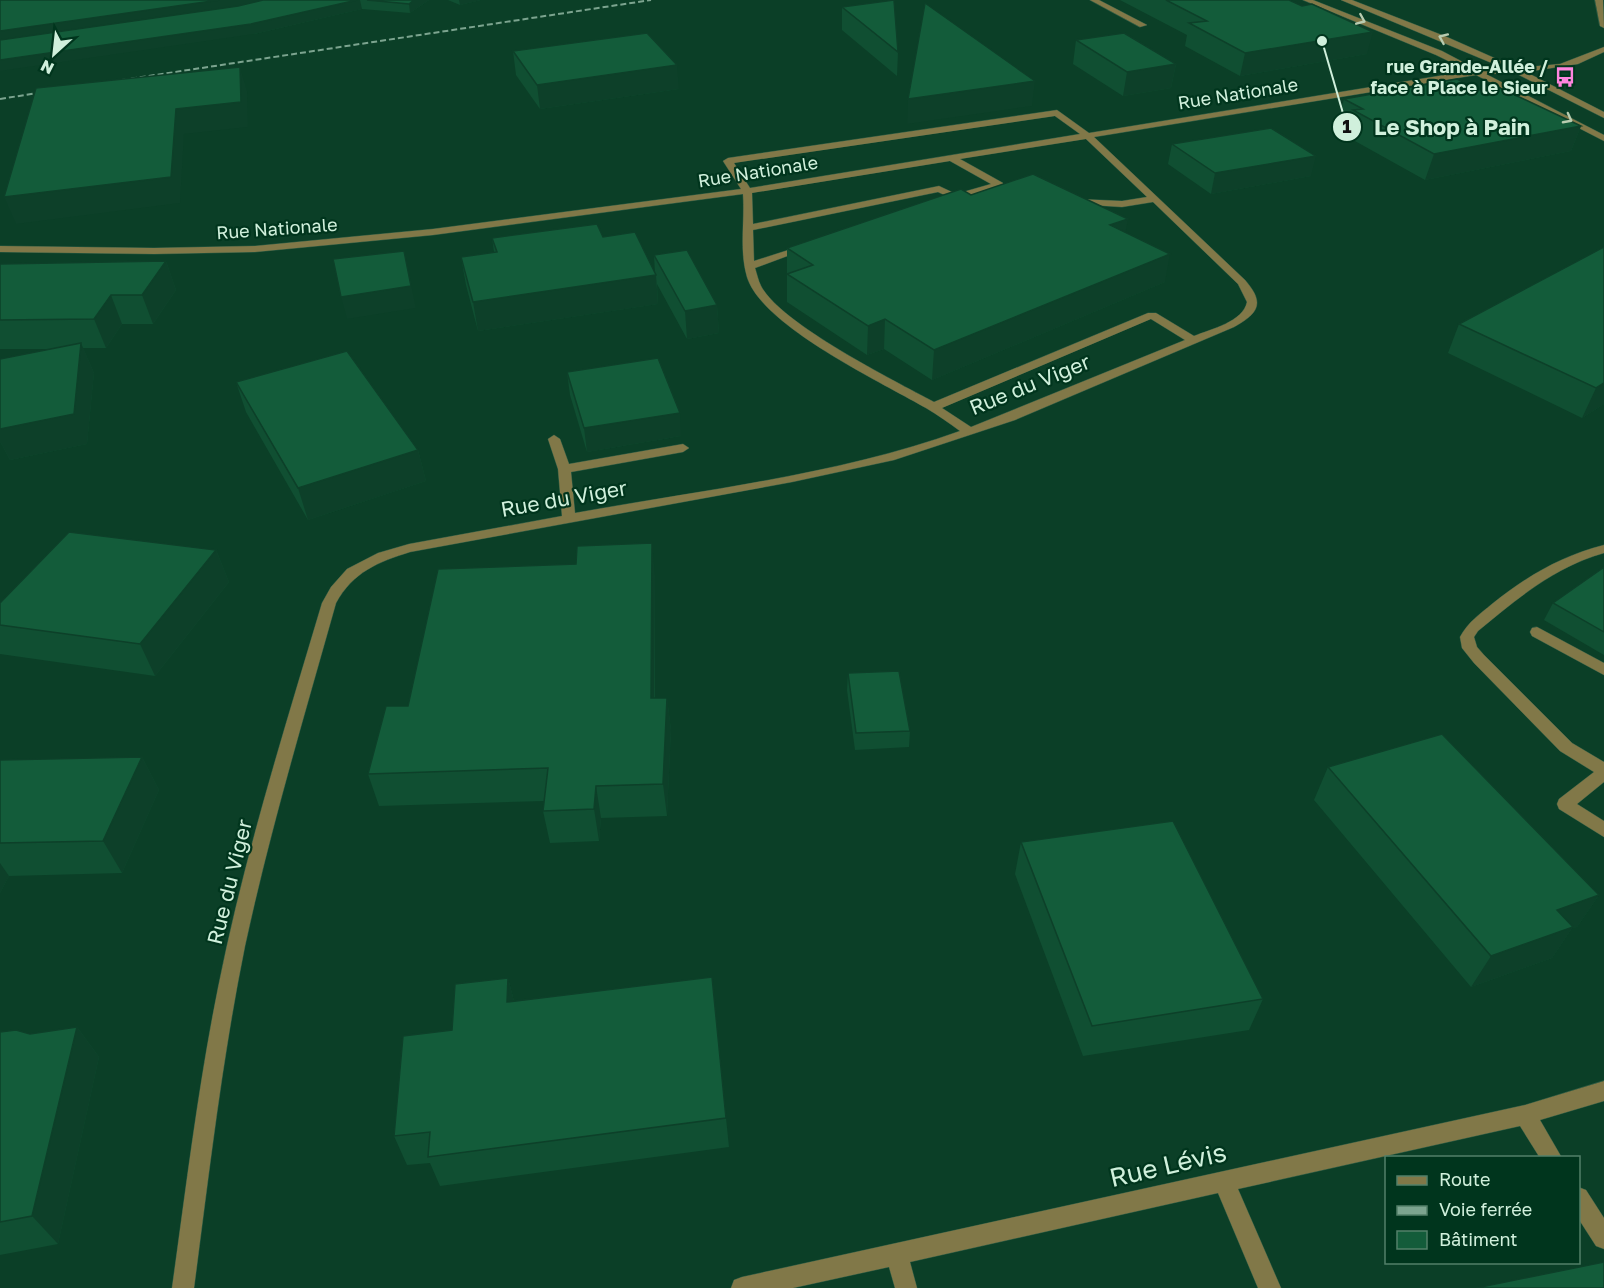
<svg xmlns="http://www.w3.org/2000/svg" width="1604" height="1288" font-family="'Golos Text',sans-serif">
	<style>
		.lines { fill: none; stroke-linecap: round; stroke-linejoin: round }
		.minor-casing { stroke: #2b5b44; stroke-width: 1 }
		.minor { fill: #817848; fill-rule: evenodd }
		.rail { stroke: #7ca48f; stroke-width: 2; stroke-dasharray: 6 3; stroke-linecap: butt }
		.wall { fill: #104f32 }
		.shaded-wall { fill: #0d4029 }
		.building { fill: #135c3a; stroke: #0d4029; stroke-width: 1.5 }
		.oneway { stroke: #b8ccb0 }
		.labels { text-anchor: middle; stroke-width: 4.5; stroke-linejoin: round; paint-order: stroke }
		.far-poi-label { font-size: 18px; font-weight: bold; fill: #d0f0dc; stroke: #00351d; text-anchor: end }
		.far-street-label { font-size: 18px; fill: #d0f0dc; stroke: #00351d }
		.street-label { font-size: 21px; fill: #d0f0dc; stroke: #00351d }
		.near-street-label { font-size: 26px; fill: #d0f0dc; stroke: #00351d }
		.leader { fill: none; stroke: #d0f0dc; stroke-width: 2 }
		.callout-dot { fill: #d0f0dc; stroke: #00351d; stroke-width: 2 }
		.mark-label { font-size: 18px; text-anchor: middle; font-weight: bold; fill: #111 }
		.callout-label { font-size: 22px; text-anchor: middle; font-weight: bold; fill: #d0f0dc; stroke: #00351d; stroke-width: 4.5; stroke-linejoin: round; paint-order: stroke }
	</style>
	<rect width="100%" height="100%" fill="#0b3f27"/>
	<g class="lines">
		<g class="minor-casing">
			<g id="minor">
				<polygon points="1090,0 1099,0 1147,25 1140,27"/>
				<path d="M1303 0H1313L1442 51 1478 70 1506 69 1341 0H1352L1447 37 1517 68 1560 64 1604 47V52L1578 64 1526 72 1604 112V118L1515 73 1486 74 1604 135V141L1476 75 1094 137 1245 280C1265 303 1259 313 1234 327L1015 420 894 460 792 482 410 552C378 562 353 572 336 603 304 717 270 830 245 946 222 1059 209 1174 194 1288H172C186 1188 198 1087 218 988 244 857 284 731 322 603L331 587 347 569 378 553 409 544 562 516 558 469 548 439 554 435 560 439 569 464 683 444 689 448 683 452 571 472 575 513C702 490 838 475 960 431 949 423 938 415 926 408 881 382 762 326 747 277 739 250 745 222 743 194L433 235 255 252 154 254 0 252V246L154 248 255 246 433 229 741 189 723 161 728 158 1057 110 1089 133 1469 71 1436 55ZM1055 116 1080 134 750 188 734 163ZM1086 139 1147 197 1122 201 1077 199 1072 202 1074 204 1122 207 1153 202 1238 284 1247 302C1243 322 1211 329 1194 336L1156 313H1148L934 402C893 380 781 324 761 286 758 280 757 274 755 268L809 248 804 245 754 261 753 230 938 192 955 200 1003 187V183L960 159ZM950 161 991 184 956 194 939 186 753 224 752 193ZM1151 319 1185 340 971 427 942 408Z"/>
				<polygon points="1595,0 1603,0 1604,28 1600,26"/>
				<path d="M1604 545V553C1554 567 1517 599 1478 631L1474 637 1477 647 1484 655 1572 743 1604 762V782L1577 804 1604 821V837L1559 809 1557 804 1559 799 1594 772 1560 751 1474 663 1462 648 1460 637C1468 622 1480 614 1492 604 1527 576 1561 556 1604 545Z"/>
				<polygon points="1537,627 1604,663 1604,675 1532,636 1530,632 1532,628"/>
				<polygon points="1604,1081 1604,1101 1540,1120 1562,1158 1540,1158 1520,1126 1238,1189 1281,1288 1258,1288 1218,1193 910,1262 917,1288 895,1288 889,1267 793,1288 731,1288 734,1280 742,1277 1525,1105"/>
				<polygon points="1578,1187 1586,1190 1604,1218 1604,1249 1596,1246 1578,1218"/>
			</g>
		</g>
		<use href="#minor" class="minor"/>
		<g class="rail">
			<polyline points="122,80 651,0"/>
			<polyline points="0,99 50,91"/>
		</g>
	</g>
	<g class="wall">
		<polygon points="0,0 429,0 410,13 362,9 254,34"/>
		<polygon points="448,0 481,0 460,5"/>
		<polygon points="1120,0 1289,0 1302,6 1367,54 1240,76 1185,46 1187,35"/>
		<polygon points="842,7 898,52 897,76 842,30"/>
		<polygon points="1076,40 1176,64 1171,88 1123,96 1073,64"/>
		<polygon points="513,51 679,89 540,109 516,75"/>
		<polygon points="1479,90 1581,126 1571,151 1425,180 1346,136 1348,129 1337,124 1344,99"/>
		<polygon points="1172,144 1311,176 1211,194 1168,164"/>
		<polygon points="971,195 1125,232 1165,282 932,380 884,349 867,355 787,302 787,248"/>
		<polygon points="603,237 655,274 654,255 717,305 719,333 687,339 657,284 658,304 478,331 466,285 461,257 494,252 492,238"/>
		<polygon points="1604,247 1604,404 1582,418 1448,353 1459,324"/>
		<polygon points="166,261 176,290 153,324 122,324 106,348 83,348 94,373 87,444 10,460 1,443 53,349 0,349 0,264"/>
		<polygon points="567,372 681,436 587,452 570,395"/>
		<polygon points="236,382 418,450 426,481 308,520 246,412"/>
		<polygon points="216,550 229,582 155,676 0,654 0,603"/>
		<polygon points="1604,567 1604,655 1544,620 1553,603"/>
		<polygon points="655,575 655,698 667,698 671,730 667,816 601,818 599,841 550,843 543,811 544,801 379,806 368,774 408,706"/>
		<polygon points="848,673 910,731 909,747 855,750 847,690"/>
		<polygon points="142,757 159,790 122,873 9,876 0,893 0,760"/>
		<polygon points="1328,767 1599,895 1577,927 1572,928 1552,958 1471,987 1314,800"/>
		<polygon points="1021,842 1263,999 1249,1030 1083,1056 1015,874"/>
		<polygon points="508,978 514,1001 726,1118 729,1147 440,1186 430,1163 407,1165 394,1136 452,1030"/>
		<polygon points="77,1027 99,1057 58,1244 0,1255 0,1032 30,1034"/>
	</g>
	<g class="shaded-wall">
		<polygon points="219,0 270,0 240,7 0,42 0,31"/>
		<polygon points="357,0 360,0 362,9 254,34 0,71 0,60"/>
		<polygon points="414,0 429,0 410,13 409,4"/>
		<polygon points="459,0 481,0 460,5"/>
		<polygon points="1373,32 1367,54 1240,76 1245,53"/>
		<polygon points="1176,64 1171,88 1123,96 1127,72"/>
		<polygon points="677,65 679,89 540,109 537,85"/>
		<polygon points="240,67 247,91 248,127 184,134 180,203 16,224 4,197 176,109"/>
		<polygon points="1035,81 1032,106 907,124 908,99"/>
		<polygon points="1581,126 1571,151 1425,180 1434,154"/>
		<polygon points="1316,156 1311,176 1211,194 1215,173"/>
		<polygon points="1128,219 1123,246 1110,225"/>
		<polygon points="404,251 416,308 347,319 341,297"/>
		<polygon points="1170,254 1165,282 932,380 934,350"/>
		<polygon points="166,261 176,290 153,324 142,295"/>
		<polygon points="656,275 658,304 478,331 473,302"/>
		<polygon points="111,295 122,324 106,348 94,319"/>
		<polygon points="717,305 719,333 687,339 685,311"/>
		<polygon points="885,319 884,349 867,355 868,326"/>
		<polygon points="81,343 94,373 87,444 10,460 1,443 0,443 0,422"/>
		<polygon points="1604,383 1604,404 1582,418 1596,388"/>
		<polygon points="680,413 681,436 587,452 584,428"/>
		<polygon points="418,450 426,481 308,520 298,488"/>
		<polygon points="652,543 655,575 654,731 651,698"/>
		<polygon points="216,550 229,582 155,676 140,644"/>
		<polygon points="667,698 671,730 667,816 663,784"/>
		<polygon points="142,757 159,790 122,873 103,841"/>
		<polygon points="596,786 601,818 599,841 594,809"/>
		<polygon points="0,863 9,876 0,893"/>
		<polygon points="1599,895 1577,927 1572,928 1552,958 1471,987 1491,956 1557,910"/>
		<polygon points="508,978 516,1009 507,1002"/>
		<polygon points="77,1027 99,1057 58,1244 32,1216"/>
	</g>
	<g class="building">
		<polygon points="0,0 219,0 0,31"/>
		<polygon points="263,0 357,0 251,24 0,60 0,40 238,6"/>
		<polygon points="367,0 414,0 409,4"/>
		<polygon points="894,0 898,52 842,7"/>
		<polygon points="1166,0 1289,0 1302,6 1312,4 1373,32 1245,53 1189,23 1207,21"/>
		<polygon points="925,3 1035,81 908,99"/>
		<polygon points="647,33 677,65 537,85 513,51"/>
		<polygon points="1124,33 1176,64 1127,72 1076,40"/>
		<polygon points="240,67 241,102 176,109 171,177 4,197 36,88"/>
		<polygon points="1457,79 1479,90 1496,86 1581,126 1434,154 1353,110 1363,109 1344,99"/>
		<polygon points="1271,128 1316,156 1215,173 1172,144"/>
		<polygon points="1033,174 1128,219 1110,225 1170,254 934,350 885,319 868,326 787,274 813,265 787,248 961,189 971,195"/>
		<polygon points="597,224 603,237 635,232 656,275 473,302 461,257 497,252 492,238"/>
		<polygon points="1604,247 1604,383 1596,388 1459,324"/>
		<polygon points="687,250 717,305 685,311 654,255"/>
		<polygon points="404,251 411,286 341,297 333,259"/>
		<polygon points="166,261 142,295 111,295 94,319 0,320 0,264"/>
		<polygon points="81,343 74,414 0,429 0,359"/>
		<polygon points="347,351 418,450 298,488 236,382"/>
		<polygon points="658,358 680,413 584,428 567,372"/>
		<polygon points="69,532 216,550 140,644 0,625 0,603"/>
		<polygon points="652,543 651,698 667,698 663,784 596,786 594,809 543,811 548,768 368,774 386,706 408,706 438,569 576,564 577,546"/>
		<polygon points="1604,567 1604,632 1553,603"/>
		<polygon points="899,671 910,731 856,733 848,673"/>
		<polygon points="1442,734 1599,895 1557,910 1573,927 1491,956 1328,767"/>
		<polygon points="142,757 103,841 0,843 0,760"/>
		<polygon points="1173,821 1263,999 1092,1026 1021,842"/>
		<polygon points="712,977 726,1118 428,1157 430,1132 394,1136 403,1036 452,1030 455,984 508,978 507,1002"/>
		<polygon points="77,1027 32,1216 0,1222 0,1032 16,1030 30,1034"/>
		<polygon points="1604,1262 1604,1288 1476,1288"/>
	</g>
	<defs><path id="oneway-chevron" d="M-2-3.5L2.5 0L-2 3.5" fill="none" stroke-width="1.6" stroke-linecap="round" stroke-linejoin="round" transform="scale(1.5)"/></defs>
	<g class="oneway">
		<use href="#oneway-chevron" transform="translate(1361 20) rotate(23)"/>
		<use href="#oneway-chevron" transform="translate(1443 38) rotate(-156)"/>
		<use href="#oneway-chevron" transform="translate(1568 119) rotate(28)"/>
	</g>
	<defs>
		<g id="bus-bare" transform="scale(1.62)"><path d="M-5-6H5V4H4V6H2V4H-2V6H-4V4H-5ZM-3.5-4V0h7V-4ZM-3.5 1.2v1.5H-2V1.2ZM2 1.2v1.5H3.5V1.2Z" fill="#fe85df" stroke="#00351d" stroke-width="2.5" paint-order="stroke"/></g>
	</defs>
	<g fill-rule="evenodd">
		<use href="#bus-bare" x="1565" y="77"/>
	</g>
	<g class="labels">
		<g class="far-poi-label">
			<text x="1548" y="73">rue Grande-Allée /<tspan x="1548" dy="21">face à Place le Sieur</tspan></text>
		</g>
		<g class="far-street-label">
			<text transform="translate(1238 94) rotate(-9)" y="6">Rue Nationale</text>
			<text transform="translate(758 172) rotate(-9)" y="6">Rue Nationale</text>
			<text transform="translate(277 229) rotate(-4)" y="6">Rue Nationale</text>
		</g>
		<g class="street-label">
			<text transform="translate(1030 385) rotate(-22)" y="7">Rue du Viger</text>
			<text transform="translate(564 499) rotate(-10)" y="7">Rue du Viger</text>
			<text transform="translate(230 882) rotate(-76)" y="7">Rue du Viger</text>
		</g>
		<g class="near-street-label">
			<text transform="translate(1168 1165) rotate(-13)" y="9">Rue Lévis</text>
		</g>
	</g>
	<path class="leader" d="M1322 41L1347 127"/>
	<g class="callout-dot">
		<circle cx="1322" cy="41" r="6"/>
		<circle cx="1347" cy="127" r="15"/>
	</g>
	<g class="mark-label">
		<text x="1347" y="133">1</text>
	</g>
	<g class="callout-label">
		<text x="1452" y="135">Le Shop à Pain</text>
	</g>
	<rect x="1385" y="1156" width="195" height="108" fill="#00351d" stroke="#538069" stroke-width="1.5"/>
	<rect x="1397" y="1176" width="30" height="9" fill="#817848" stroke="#538069" stroke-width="1.5"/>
	<text x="1439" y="1186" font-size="18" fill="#d0f0dc">Route</text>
	<rect x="1397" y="1206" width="30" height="9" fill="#7ca48f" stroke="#538069" stroke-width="1.5"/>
	<text x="1439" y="1216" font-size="18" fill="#d0f0dc">Voie ferrée</text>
	<rect x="1397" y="1231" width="30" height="18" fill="#135c3a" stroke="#538069" stroke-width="1.5"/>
	<text x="1439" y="1246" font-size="18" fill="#d0f0dc">Bâtiment</text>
	<g transform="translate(54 54) rotate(207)" stroke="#00351d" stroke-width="4.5" paint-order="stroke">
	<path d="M0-4.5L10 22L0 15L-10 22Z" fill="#d0f0dc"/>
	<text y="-9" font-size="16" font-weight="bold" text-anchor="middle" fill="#d0f0dc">N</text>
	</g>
</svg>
